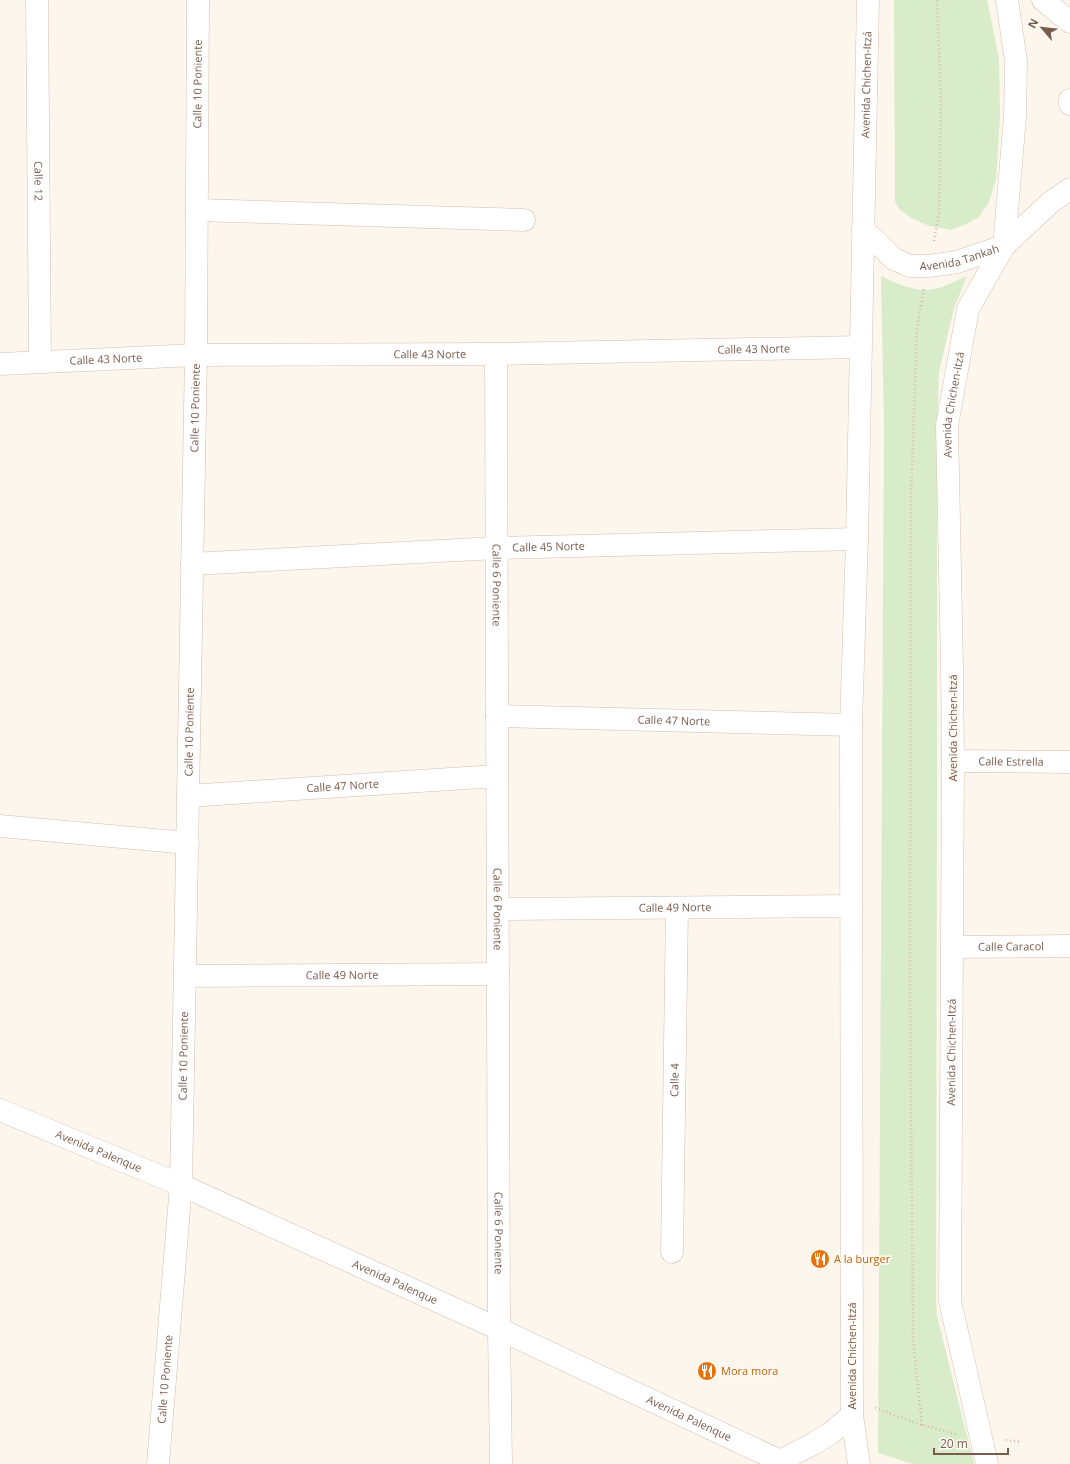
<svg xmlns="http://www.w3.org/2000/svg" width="1070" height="1464" font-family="'Open Sans',sans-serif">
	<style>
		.green { fill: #d8ecc9 }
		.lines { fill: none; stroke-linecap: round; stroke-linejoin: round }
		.street-casing { stroke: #d1beb0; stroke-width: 23 }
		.secondary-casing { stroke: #d6c0b0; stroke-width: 23 }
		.path { stroke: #d9b8a5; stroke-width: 2.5; stroke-dasharray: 1 3; stroke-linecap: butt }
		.street { stroke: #fff; stroke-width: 22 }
		.secondary { stroke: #fff; stroke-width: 22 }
		.labels { text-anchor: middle; stroke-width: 3.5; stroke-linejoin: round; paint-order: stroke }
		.street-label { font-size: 11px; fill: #7a5c4d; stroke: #fffaf3 }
		.food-label { font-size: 11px; fill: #c56008; stroke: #fffaf3; text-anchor: start }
	</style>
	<rect width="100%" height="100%" fill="#fdf6ec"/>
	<g class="green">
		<polygon points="894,0 987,0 999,59 1000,117 996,179 989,202 979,217 966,224 952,230 929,226 911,218 900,210 895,202"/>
		<path d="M881 276C897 284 917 293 935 289 945 287 957 280 967 276L954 308 939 372 937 429V796L936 1300 937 1316 974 1464H913L878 1453 884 427Z"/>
	</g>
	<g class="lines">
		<g class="street-casing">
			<g id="street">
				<path id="s1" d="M37 0 40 362"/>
				<polyline points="197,210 524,220"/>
				<path id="s2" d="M496 354 499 1329 501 1464"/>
				<path id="s3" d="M0 364 196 355 496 354 860 347"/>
				<path id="s4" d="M192 564 496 548 857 539"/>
				<path id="s5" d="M497 716 851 725"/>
				<path id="s6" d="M953 761 1070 762"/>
				<path id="s7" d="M188 796 497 776"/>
				<polyline points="0,826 188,843"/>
				<path id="s8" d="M498 909 851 906"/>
				<path id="s9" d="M952 947 1070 946"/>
				<path id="s10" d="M185 976 498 974"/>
				<path id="s11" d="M0 1110 181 1185 499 1329 780 1461 785 1464"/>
				<path id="s12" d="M672 1252 677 908"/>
				<path id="s13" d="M158 1464 181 1185 196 355 198 0"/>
			</g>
		</g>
		<g class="secondary-casing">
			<g id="secondary">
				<polyline points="1043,0 1070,22"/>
				<polyline points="1070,100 1070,104"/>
				<path id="s14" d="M863 229 894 259 910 266H929L957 262 1004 246 1051 202 1070 189"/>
				<polyline points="780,1461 813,1444 831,1433 852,1415"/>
				<path id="s15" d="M859 1464 852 1415 851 725 857 539 868 0"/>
				<path id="s16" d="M987 1464 950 1301 953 761 952 667 947 425 968 309 1004 246 1015 117 1016 61 1007 0"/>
			</g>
		</g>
		<g class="path">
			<polyline points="934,241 939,214 941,101 937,0"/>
			<polyline points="875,1408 922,1425 956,1434"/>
			<polyline points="922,1425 913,1339 910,976 911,496 917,327 924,289"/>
			<polyline points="1006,1440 1020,1442"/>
		</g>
		<use href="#street" class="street"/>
		<use href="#secondary" class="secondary"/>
	</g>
	<defs>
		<g id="restaurant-disc" transform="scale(1)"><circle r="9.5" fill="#e8710a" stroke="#fffaf3"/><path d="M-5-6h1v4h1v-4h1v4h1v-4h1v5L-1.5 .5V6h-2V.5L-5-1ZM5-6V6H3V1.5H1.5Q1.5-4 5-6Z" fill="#fff"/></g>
	</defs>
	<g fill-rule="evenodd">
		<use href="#restaurant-disc" x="820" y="1259"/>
		<use href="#restaurant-disc" x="707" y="1371"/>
	</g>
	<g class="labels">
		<g class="street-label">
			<text dy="4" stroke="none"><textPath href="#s15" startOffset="1380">Avenida Chichen-Itzá</textPath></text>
			<text dy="4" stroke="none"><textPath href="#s13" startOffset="1381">Calle 10 Poniente</textPath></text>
			<text dy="4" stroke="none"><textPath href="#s1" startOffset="181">Calle 12</textPath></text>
			<text dy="4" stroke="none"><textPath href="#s14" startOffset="111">Avenida Tankah</textPath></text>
			<text dy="4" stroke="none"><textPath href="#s3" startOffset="754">Calle 43 Norte</textPath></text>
			<text dy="4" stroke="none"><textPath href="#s3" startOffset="430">Calle 43 Norte</textPath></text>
			<text dy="4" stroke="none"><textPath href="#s3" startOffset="106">Calle 43 Norte</textPath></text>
			<text dy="4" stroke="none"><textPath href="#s16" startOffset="1064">Avenida Chichen-Itzá</textPath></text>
			<text dy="4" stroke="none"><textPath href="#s13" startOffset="1057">Calle 10 Poniente</textPath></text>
			<text dy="4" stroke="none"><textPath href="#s4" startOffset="357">Calle 45 Norte</textPath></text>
			<text dy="4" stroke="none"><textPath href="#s2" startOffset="231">Calle 6 Poniente</textPath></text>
			<text dy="4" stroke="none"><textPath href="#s5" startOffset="177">Calle 47 Norte</textPath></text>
			<text transform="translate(953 728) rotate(-90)" y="4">Avenida Chichen-Itzá</text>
			<text dy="4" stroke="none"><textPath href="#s13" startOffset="733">Calle 10 Poniente</textPath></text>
			<text dy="4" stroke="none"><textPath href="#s6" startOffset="58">Calle Estrella</textPath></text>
			<text dy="4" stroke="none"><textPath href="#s7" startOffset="155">Calle 47 Norte</textPath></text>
			<text dy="4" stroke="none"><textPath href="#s8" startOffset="177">Calle 49 Norte</textPath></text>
			<text dy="4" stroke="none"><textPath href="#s2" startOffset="555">Calle 6 Poniente</textPath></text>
			<text dy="4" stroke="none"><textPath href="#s9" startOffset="59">Calle Caracol</textPath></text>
			<text dy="4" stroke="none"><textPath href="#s10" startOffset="157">Calle 49 Norte</textPath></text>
			<text dy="4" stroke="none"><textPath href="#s16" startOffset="416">Avenida Chichen-Itzá</textPath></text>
			<text dy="4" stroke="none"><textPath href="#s13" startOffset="409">Calle 10 Poniente</textPath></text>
			<text dy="4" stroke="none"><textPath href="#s12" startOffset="172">Calle 4</textPath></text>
			<text dy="4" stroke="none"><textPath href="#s11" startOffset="107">Avenida Palenque</textPath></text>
			<text dy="4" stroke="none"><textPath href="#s2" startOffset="879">Calle 6 Poniente</textPath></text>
			<text dy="4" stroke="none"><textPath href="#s11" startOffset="431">Avenida Palenque</textPath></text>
			<text transform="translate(852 1356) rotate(-90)" y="4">Avenida Chichen-Itzá</text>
			<text dy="4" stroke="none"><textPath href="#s13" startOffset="85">Calle 10 Poniente</textPath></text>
			<text dy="4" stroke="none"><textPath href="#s11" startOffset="755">Avenida Palenque</textPath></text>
		</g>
		<g class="food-label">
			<text x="834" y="1263">A la burger</text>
			<text x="721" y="1375">Mora mora</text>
		</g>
	</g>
	<g transform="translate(1042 28) rotate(298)" stroke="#fffaf3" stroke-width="3" paint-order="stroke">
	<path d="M0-3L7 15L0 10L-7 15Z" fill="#7a5c4d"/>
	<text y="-6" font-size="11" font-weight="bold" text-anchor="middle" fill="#7a5c4d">N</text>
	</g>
	<path d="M934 1448v6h74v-6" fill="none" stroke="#7a5c4d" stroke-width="2"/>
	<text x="940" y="1448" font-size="12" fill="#7a5c4d" stroke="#fffaf3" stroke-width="3" paint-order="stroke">20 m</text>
</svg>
